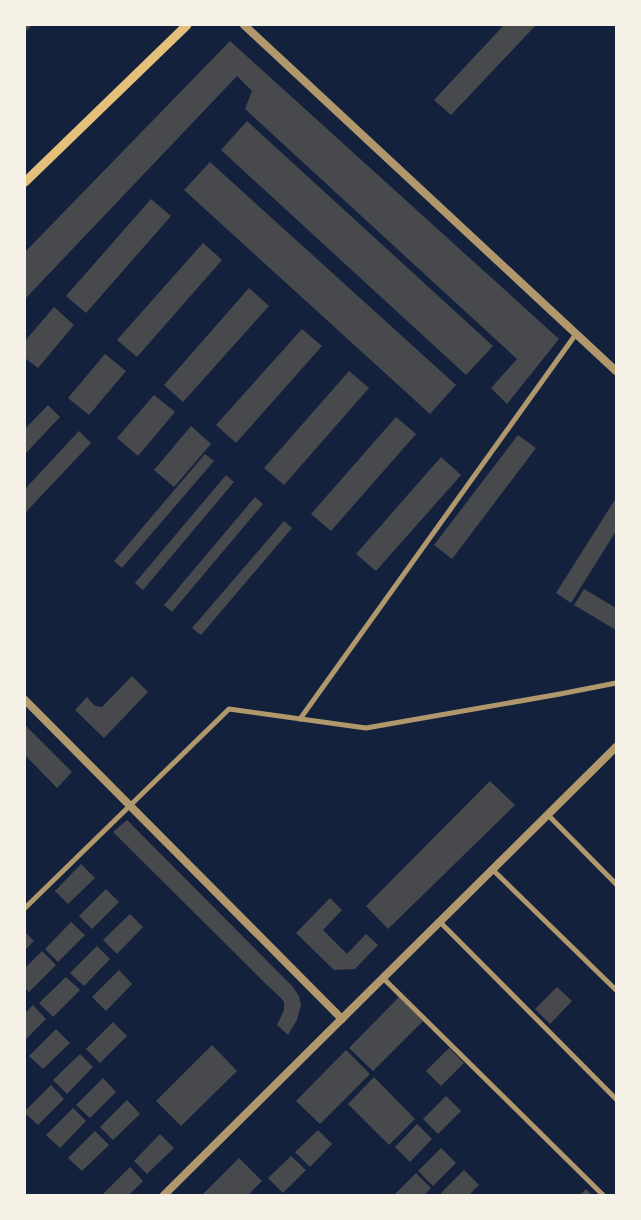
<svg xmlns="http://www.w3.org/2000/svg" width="641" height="1220" font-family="Cabin,sans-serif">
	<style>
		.building { fill: #48494c }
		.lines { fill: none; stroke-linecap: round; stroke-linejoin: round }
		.minor { stroke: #b1986c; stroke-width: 5 }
		.tertiary { stroke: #b1986c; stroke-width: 8 }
		.secondary { stroke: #e5c07b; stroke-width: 9 }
	</style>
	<rect width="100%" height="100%" fill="#14213d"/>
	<g class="building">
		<polygon points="25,25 32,25 25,32"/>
		<polygon points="504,25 536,25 451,115 434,100"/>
		<polygon points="230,41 559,339 507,404 491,388 517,359 245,109 252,91 237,76 25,299 25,252"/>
		<polygon points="247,121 493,346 466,375 221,150"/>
		<polygon points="210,162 456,385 430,414 184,190"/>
		<polygon points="151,199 171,216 86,313 66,296"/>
		<polygon points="203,243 222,260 137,357 117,340"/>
		<polygon points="249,288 269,306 183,402 164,385"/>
		<polygon points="54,307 74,325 38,368 25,358 25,341"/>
		<polygon points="302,329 322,346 236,443 216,425"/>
		<polygon points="105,354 126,371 89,415 68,398"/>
		<polygon points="349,371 369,388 284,485 264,468"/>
		<polygon points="154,395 175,412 138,456 117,438"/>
		<polygon points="48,405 60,417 25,454 25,429"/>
		<polygon points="396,417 416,434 331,531 311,514"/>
		<polygon points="191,426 211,444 174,487 154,470"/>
		<polygon points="79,431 91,443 25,513 25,489"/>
		<polygon points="518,435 536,448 452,559 434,545"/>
		<polygon points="205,454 214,461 122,568 114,561"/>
		<polygon points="441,457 461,475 376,571 356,554"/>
		<polygon points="226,475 234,482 143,590 135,583"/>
		<polygon points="255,497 263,504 172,612 164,605"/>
		<polygon points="616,498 616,531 571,603 556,593"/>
		<polygon points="284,521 292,528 201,635 192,628"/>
		<polygon points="584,589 616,608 616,630 574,605"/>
		<polygon points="132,676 148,692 104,738 75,710 87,697 95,706 102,707"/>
		<polygon points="25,725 72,772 57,788 25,755"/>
		<polygon points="490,781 515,805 388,929 366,906"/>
		<polygon points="127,820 293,987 299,996 301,1005 297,1020 288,1035 277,1025 284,1010 284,1002 280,997 267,985 113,832"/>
		<polygon points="81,864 95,878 68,904 55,891"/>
		<polygon points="106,889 119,902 92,929 79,916"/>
		<polygon points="330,898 342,910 323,930 347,954 366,934 378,945 355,969 334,970 296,933"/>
		<polygon points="130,914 143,927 117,954 103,940"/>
		<polygon points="71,922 85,935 58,962 45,949"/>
		<polygon points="25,932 34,941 25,950"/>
		<polygon points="97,946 110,959 84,986 70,973"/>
		<polygon points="42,951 56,965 29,992 25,988 25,968"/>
		<polygon points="119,970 132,984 106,1011 92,997"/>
		<polygon points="66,977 80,990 53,1017 39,1003"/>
		<polygon points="557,987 572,1001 550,1024 535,1009"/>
		<polygon points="399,997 423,1021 373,1071 349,1048"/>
		<polygon points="33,1005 46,1019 25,1040 25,1013"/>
		<polygon points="113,1022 127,1036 100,1063 86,1049"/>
		<polygon points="56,1029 70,1043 43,1069 29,1056"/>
		<polygon points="212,1045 237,1071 181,1126 156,1101"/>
		<polygon points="449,1048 464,1063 441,1086 426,1071"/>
		<polygon points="346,1050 370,1074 320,1124 296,1101"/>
		<polygon points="80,1054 93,1067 67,1094 53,1080"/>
		<polygon points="374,1077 415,1119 389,1145 348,1104"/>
		<polygon points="103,1078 116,1092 90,1118 76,1105"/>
		<polygon points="51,1085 64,1099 38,1125 25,1113 25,1111"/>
		<polygon points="446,1096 461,1111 438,1134 423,1119"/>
		<polygon points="127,1100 140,1114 113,1140 100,1127"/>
		<polygon points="73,1108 86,1121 60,1148 46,1135"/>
		<polygon points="417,1124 432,1139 410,1162 395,1147"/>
		<polygon points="318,1130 332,1144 310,1167 295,1152"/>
		<polygon points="95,1131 109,1145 82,1171 68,1158"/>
		<polygon points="160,1134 174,1148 147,1174 134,1161"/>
		<polygon points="441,1148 456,1163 433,1186 418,1171"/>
		<polygon points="291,1156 306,1170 283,1193 268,1178"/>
		<polygon points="239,1158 262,1181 248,1195 202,1195"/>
		<polygon points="130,1167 143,1181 129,1195 104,1195 103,1194"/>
		<polygon points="464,1170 479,1185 469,1195 443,1195 441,1193"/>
		<polygon points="416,1173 431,1188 424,1195 394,1195"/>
		<polygon points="586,1189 592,1195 580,1195"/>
	</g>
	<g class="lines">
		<g class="minor">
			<polyline points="300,719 576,334"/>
			<polyline points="548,815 616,884"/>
			<polyline points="493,870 616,990"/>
			<polyline points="25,908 229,709 366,728 560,694 616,683"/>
			<polyline points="440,922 616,1099"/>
			<polyline points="383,978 603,1195"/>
		</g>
		<g class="tertiary">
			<polyline points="244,25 616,371"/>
			<polyline points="25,700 342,1019"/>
			<polyline points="164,1195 616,747"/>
		</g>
		<polyline class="secondary" points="25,182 187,25"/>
	</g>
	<rect width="641" height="1220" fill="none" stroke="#f6f1e7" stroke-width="52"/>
</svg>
